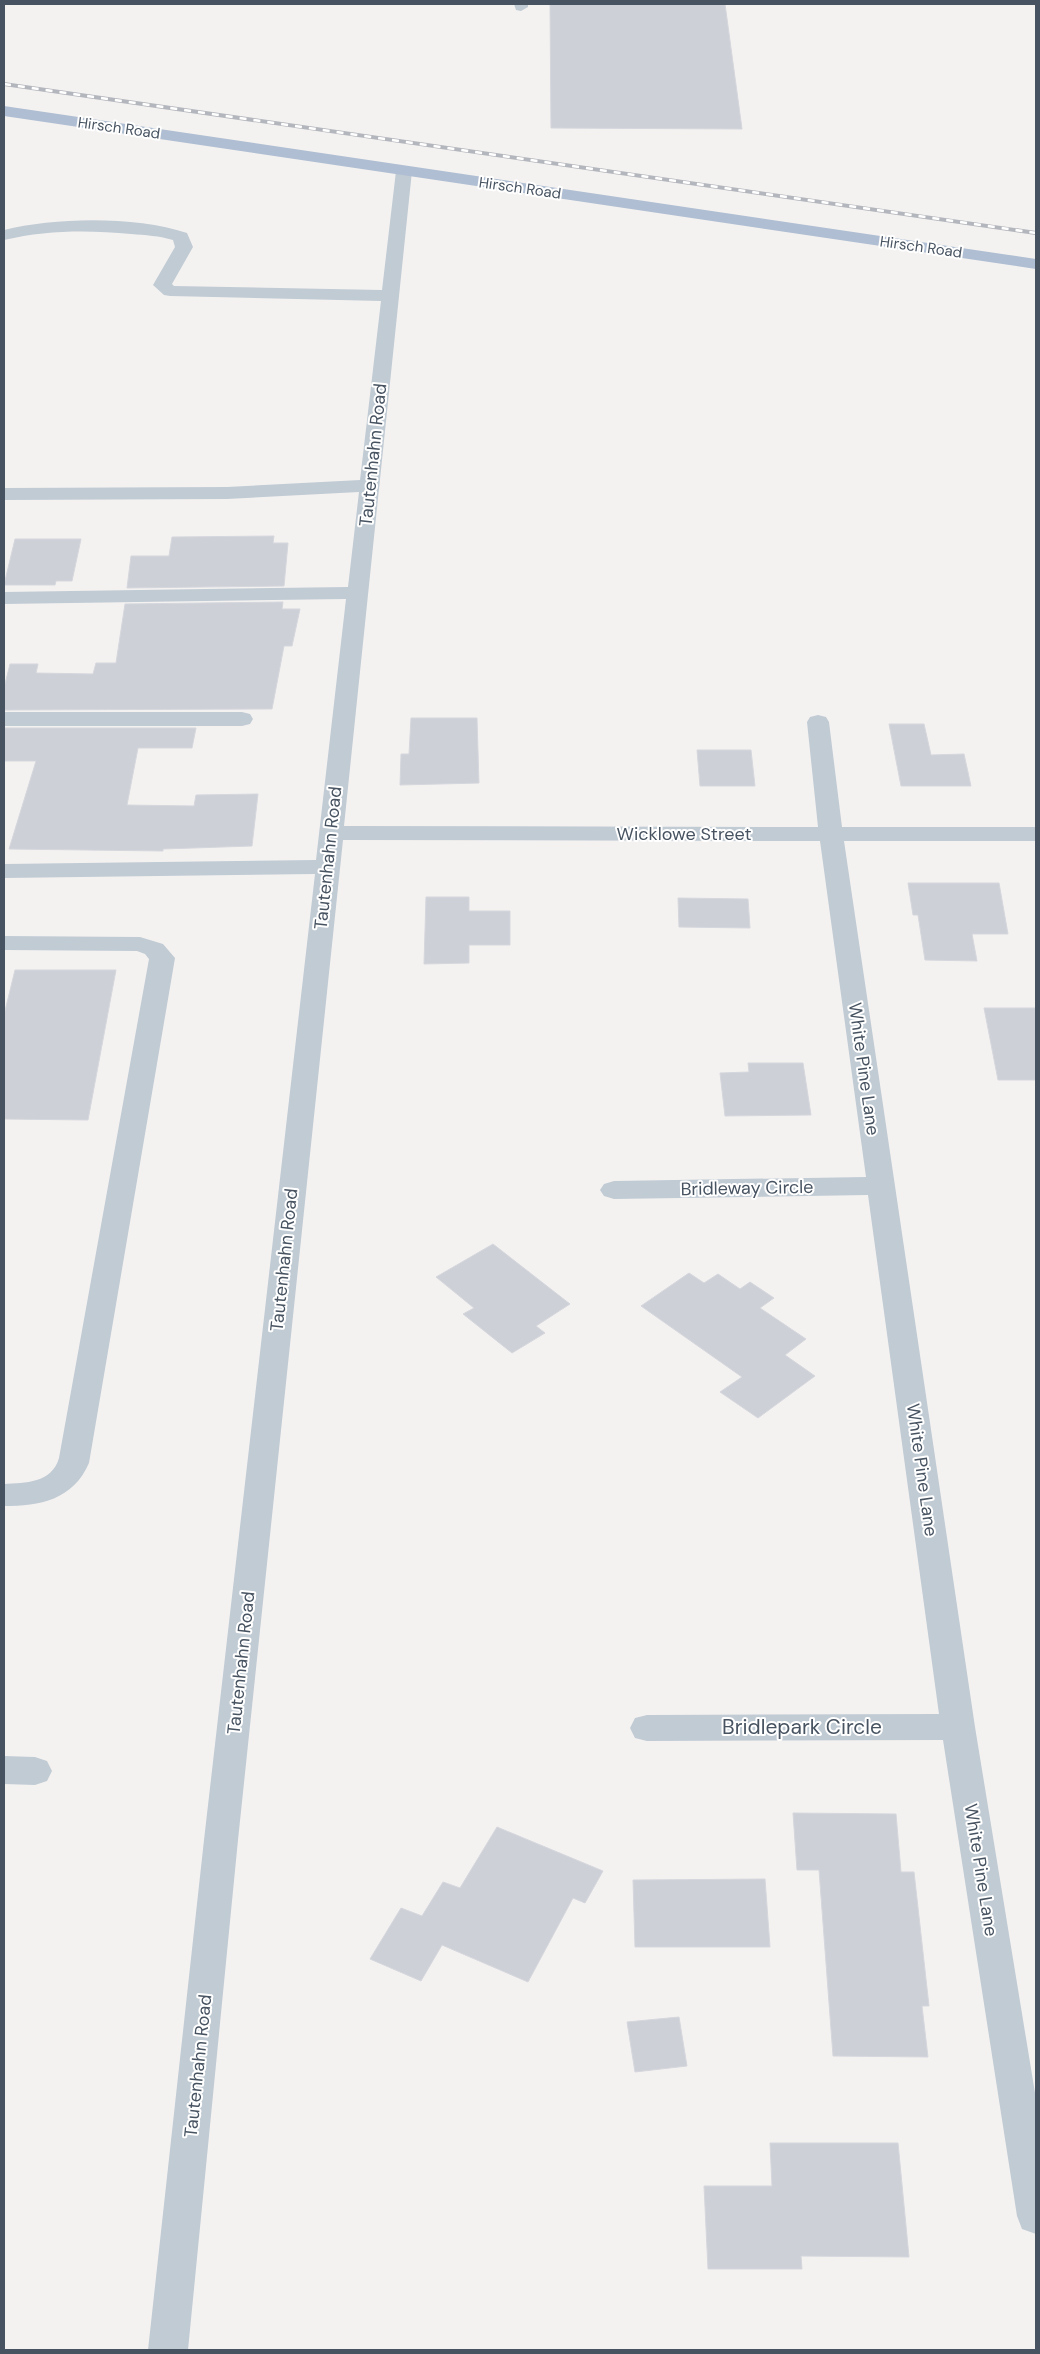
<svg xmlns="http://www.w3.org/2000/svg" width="1040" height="2354" font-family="'DM Sans',sans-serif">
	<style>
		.building { fill: #cdd0d7; stroke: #d5d7dd }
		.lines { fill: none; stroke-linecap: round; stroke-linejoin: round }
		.minor { fill: #c1cbd4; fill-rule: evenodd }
		.major { fill: #afbed2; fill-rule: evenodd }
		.rail-casing { stroke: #b3b6bc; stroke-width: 4 }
		.rail { stroke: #fff; stroke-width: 2.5; stroke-dasharray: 7; stroke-linecap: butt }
		.labels { text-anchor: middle; stroke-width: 4; stroke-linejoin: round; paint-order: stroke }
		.far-street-label { font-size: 15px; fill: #475361; stroke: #fff }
		.street-label { font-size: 18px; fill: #475361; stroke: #fff }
		.near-street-label { font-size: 21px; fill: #475361; stroke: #fff }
	</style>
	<rect width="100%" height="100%" fill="#f4f2f1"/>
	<g class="building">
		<polygon points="550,4 725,4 742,129 551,128"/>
		<polygon points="274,536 273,543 288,543 284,586 127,588 131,556 169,556 172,537"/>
		<polygon points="15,539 81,539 72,581 56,581 55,585 4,585"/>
		<polygon points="283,602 282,609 300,609 292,646 284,646 272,709 4,710 4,688 10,664 38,664 36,673 93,674 96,663 116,663 125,604"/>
		<polygon points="411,718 477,718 479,783 400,785 401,754 409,754"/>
		<polygon points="889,724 924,724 931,755 964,754 971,786 901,786"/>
		<polygon points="4,728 196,728 192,748 138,748 127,805 194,806 196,795 258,794 252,846 163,849 163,851 9,849 36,761 4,761"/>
		<polygon points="697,750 751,750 755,786 700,786"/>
		<polygon points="908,883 999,883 1008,934 972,934 977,961 925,960 918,915 913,915"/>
		<polygon points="426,897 469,897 469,911 510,911 510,945 469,945 469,963 424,964"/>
		<polygon points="678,898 748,899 750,928 679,927"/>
		<polygon points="15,970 116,970 88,1120 4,1119 4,1015"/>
		<polygon points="984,1008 1036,1008 1036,1080 998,1080"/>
		<polygon points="748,1063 803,1063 811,1115 725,1116 720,1073 749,1072"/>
		<polygon points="493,1244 570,1304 536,1326 545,1333 512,1353 463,1314 474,1308 436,1277"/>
		<polygon points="689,1273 704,1283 718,1274 740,1289 750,1282 774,1298 760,1308 806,1339 785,1355 815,1376 758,1418 720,1392 742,1377 641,1306"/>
		<polygon points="793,1813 896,1814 901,1872 914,1872 929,2006 922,2006 928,2057 833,2056 819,1870 797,1870"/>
		<polygon points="497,1827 603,1871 585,1903 573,1898 528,1982 442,1945 421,1981 370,1959 401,1908 422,1916 443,1882 460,1888"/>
		<polygon points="765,1879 770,1947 635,1947 633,1880"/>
		<polygon points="679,2017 687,2066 635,2072 627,2022"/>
		<polygon points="770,2143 898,2143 909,2257 801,2256 802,2269 708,2269 704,2186 772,2186"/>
	</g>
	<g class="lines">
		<g class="minor">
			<polygon points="514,4 528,4 528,7 521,11 516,10"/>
			<path d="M404 166 412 171 344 826 818 827 807 722 810 717 818 715 826 717 829 722 842 827H1036V841H844L975 1727 1036 2099V2234L1022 2229 1017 2216 943 1740 647 1741 635 1738 630 1728 635 1718 647 1715 939 1714 868 1195 614 1199 604 1196 600 1190 604 1184 614 1181 866 1177 820 841 343 840 238 1840 188 2350H148L204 1840 315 874 4 878V864L316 860 346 599 4 604V592L348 587 359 492 227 499 4 500V488L227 487 360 480 381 301 170 296 164 295 153 285 175 247 173 240C160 236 145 235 131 234 88 230 47 230 4 240V230C56 217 136 216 187 233L193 247 172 284 174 286 382 290 396 171Z"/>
			<polygon points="4,712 242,712 250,714 253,719 250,724 242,726 4,726"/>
			<path d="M4 936 140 937 163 944 175 958 89 1463C73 1500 40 1506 4 1506V1484C25 1483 52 1483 59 1458L149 959 145 954 137 951 4 950Z"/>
			<polygon points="4,1756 35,1757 47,1761 52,1771 47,1781 35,1785 4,1784"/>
		</g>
		<polygon class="major" points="4,106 1036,259 1036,269 4,116"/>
		<g class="rail-casing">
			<polyline id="rail" points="4,84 1036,233"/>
		</g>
		<use href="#rail" class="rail"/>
	</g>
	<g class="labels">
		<g class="far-street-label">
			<text transform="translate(119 128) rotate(8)" y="5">Hirsch Road</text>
			<text transform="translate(520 188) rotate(8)" y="5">Hirsch Road</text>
			<text transform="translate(921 247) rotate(8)" y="5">Hirsch Road</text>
		</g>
		<g class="street-label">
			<text transform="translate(373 455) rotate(-84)" y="6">Tautenhahn Road</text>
			<text x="684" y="840">Wicklowe Street</text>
			<text transform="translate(328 858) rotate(-84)" y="6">Tautenhahn Road</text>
			<text transform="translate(864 1069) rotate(82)" y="6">White Pine Lane</text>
			<text transform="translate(747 1188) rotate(-1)" y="6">Bridleway Circle</text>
			<text transform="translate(284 1260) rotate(-84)" y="6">Tautenhahn Road</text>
			<text transform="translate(922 1470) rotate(82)" y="6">White Pine Lane</text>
			<text transform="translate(241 1663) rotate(-84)" y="6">Tautenhahn Road</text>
			<text transform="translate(981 1870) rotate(81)" y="6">White Pine Lane</text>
			<text transform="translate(198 2066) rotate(-84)" y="6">Tautenhahn Road</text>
		</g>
		<g class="near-street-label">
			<text x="802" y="1734">Bridlepark Circle</text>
		</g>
	</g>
	<rect width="1040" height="2354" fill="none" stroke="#475361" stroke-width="10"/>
</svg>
